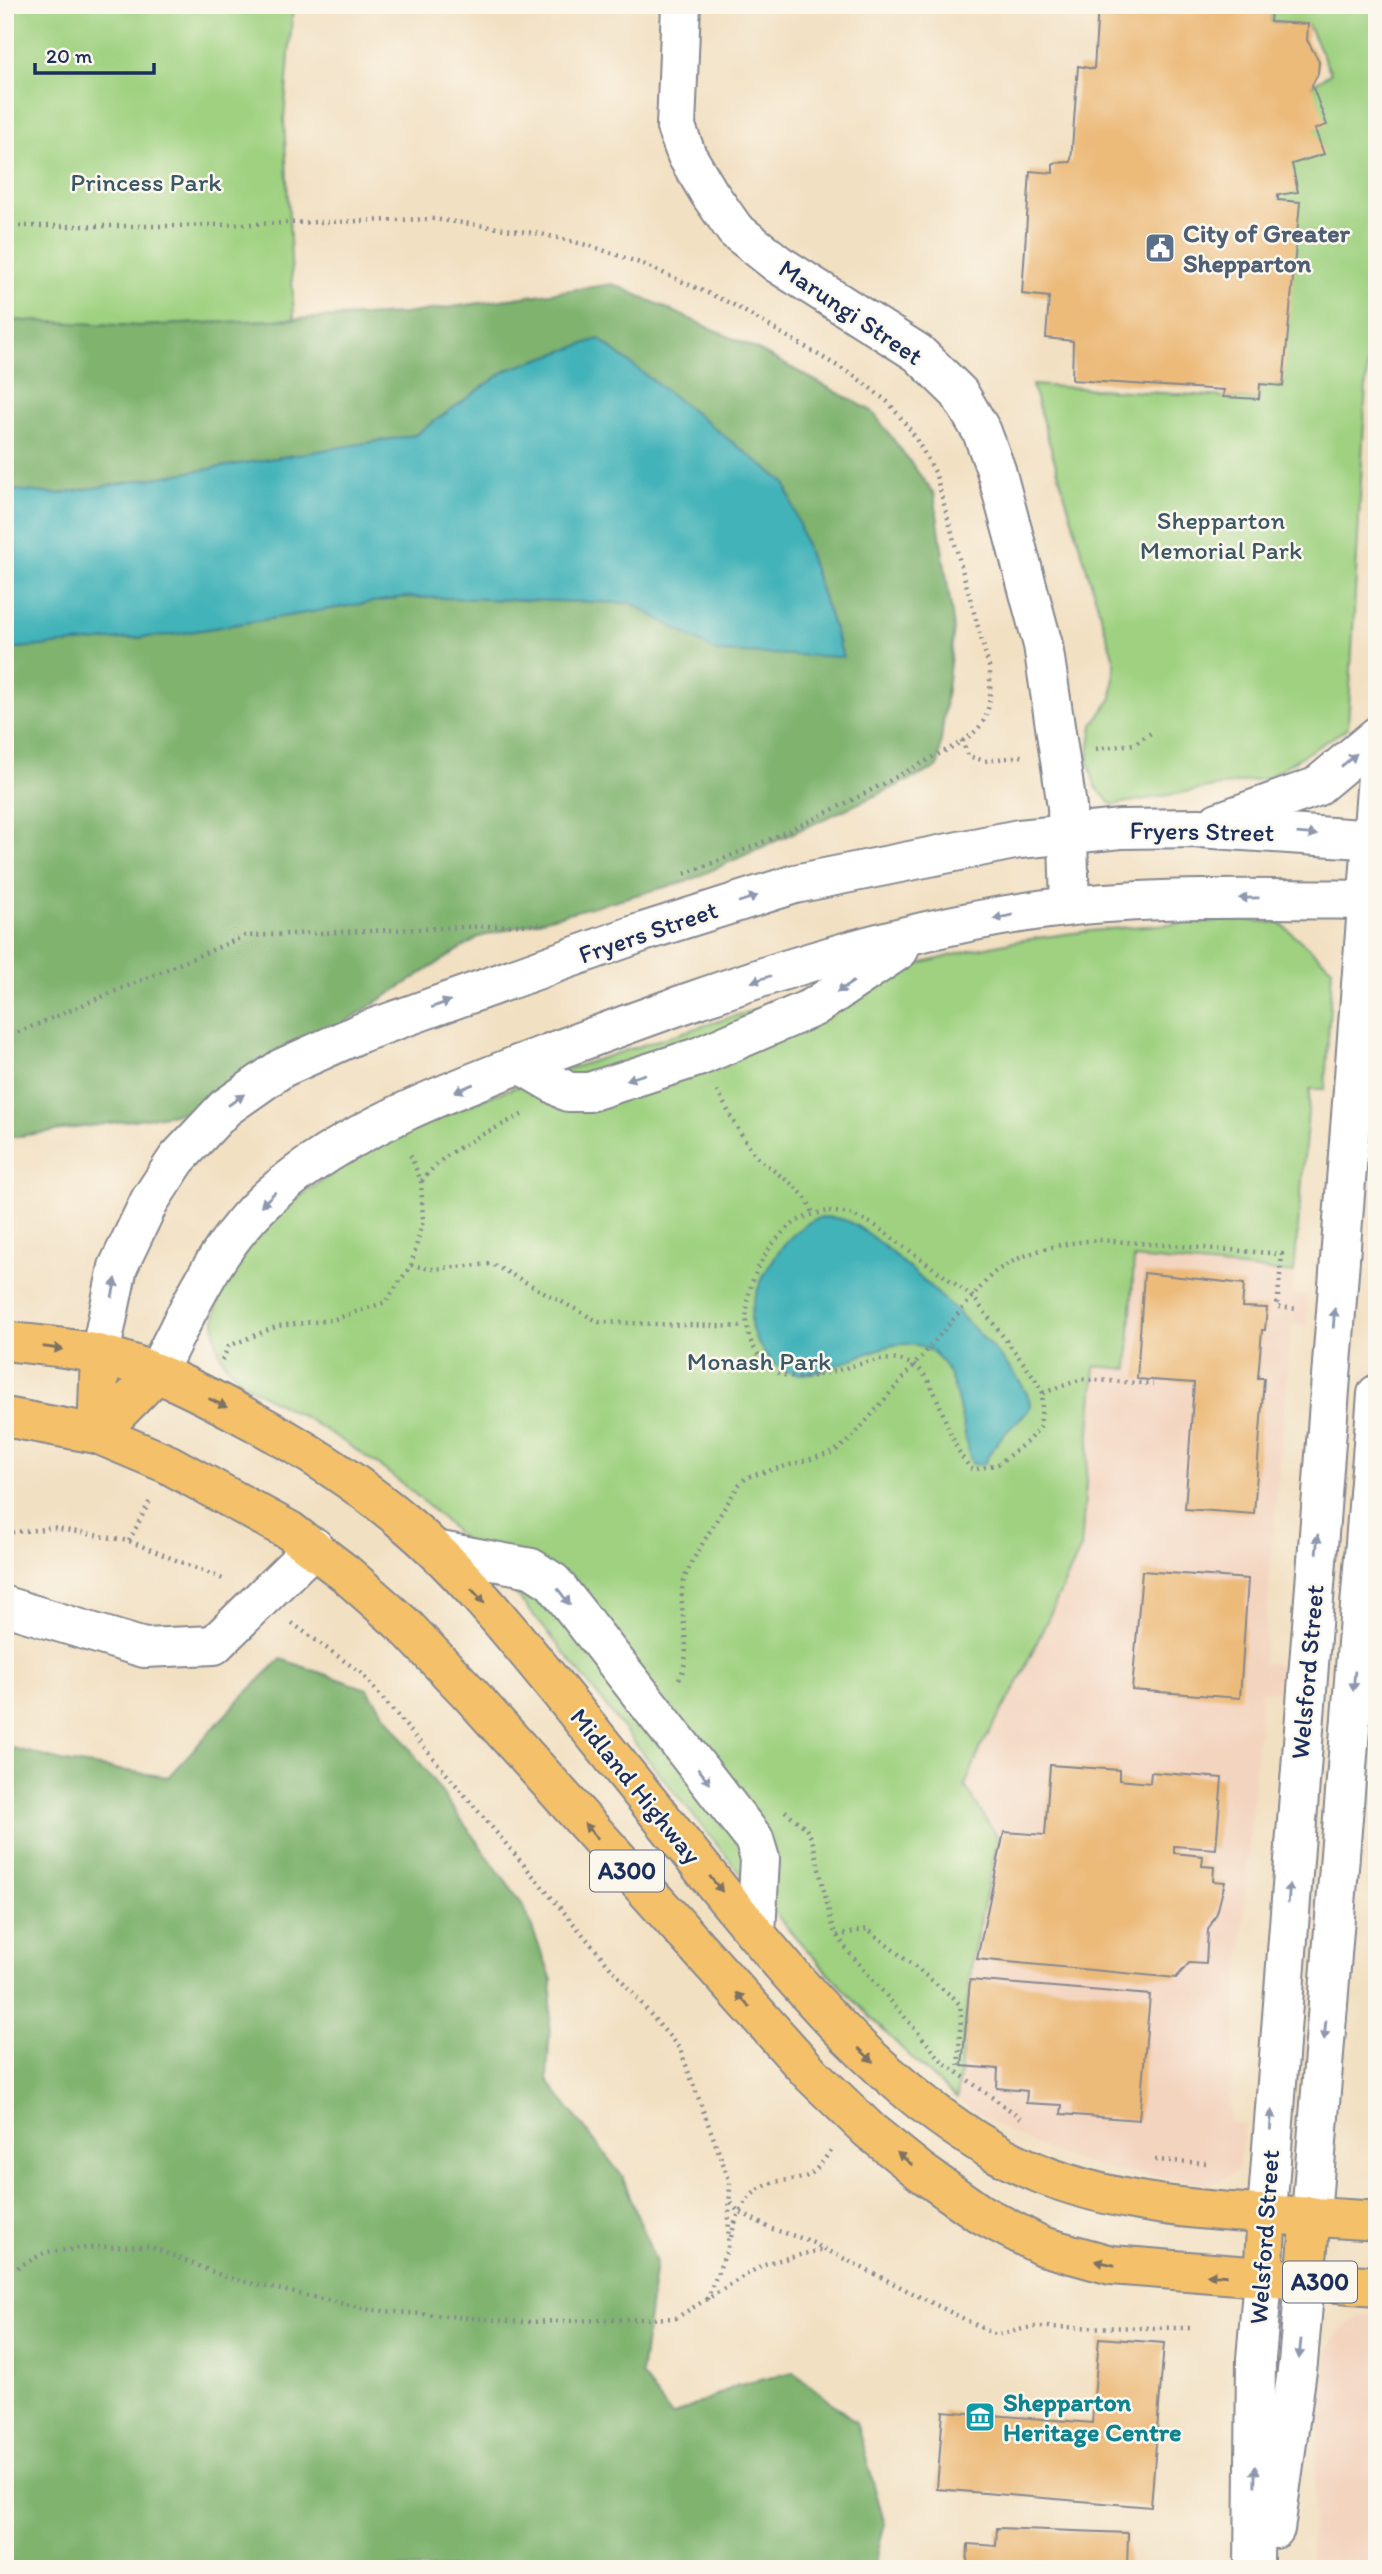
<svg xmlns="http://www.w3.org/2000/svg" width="1382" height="2574" font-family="Itim,sans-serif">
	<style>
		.built { fill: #f3d4bf }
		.green { fill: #9fd180; stroke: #5d806f; stroke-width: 2 }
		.forest { fill: #7fb36e; stroke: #4d7166; stroke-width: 2 }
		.water { fill: #43b3b9; stroke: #2f718c; stroke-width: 2 }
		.building { fill: #ecba79 }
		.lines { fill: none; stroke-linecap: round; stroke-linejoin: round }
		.minor-casing { stroke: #868890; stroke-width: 42 }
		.highway-casing { stroke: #868890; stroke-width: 42 }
		.path { stroke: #868890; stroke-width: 4.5; stroke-dasharray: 2 5; stroke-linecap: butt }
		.minor { stroke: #fff; stroke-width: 38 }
		.highway { stroke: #f4c16a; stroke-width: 38 }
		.oneway { fill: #8d97ae }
		.oneway2 { fill: #7d7163 }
		.labels { text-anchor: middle; stroke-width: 5; stroke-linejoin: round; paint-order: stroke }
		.shield { fill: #fbf7ec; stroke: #5e6b89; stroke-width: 2 }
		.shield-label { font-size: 24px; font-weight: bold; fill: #1b2f5e }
		.park-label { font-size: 26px; fill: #3c5866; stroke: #fbf7ec }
		.service-label { font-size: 26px; font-weight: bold; fill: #4e5e75; stroke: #fbf7ec; text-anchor: start }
		.street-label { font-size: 26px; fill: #1b2f5e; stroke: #fbf7ec }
		.culture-label { font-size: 26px; font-weight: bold; fill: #0d838f; stroke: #fbf7ec; text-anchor: start }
	</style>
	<rect width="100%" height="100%" fill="#fbf7ec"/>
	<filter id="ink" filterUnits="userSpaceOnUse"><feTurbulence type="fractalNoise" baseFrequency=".0143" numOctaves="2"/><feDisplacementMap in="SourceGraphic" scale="14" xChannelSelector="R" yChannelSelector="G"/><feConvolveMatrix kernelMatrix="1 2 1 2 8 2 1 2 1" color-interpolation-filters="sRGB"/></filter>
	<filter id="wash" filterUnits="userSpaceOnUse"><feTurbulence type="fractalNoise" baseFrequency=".00686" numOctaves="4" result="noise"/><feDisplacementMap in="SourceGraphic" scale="28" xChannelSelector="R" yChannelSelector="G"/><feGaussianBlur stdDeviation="1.57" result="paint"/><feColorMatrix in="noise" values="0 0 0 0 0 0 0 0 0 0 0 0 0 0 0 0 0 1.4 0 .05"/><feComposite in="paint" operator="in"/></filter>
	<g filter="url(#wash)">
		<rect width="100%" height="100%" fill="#f2e0c2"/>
		<g class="built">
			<polygon points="1134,1258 1294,1273 1292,1294 1308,1295 1306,1326 1291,1324 1263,1663 1282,1664 1279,1692 1261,1691 1228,2122 1245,2124 1237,2171 1212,2184 1115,2171 1059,2155 1006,2131 957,2099 972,1959 998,1838 965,1786 982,1745 1017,1685 1081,1548 1095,1366 1128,1369"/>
			<polygon points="1377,2315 1377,2569 1309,2569 1322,2381 1328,2350 1340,2330 1359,2317"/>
		</g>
		<g class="green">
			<polygon points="5,5 293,5 284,119 294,319 140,326 5,320"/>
			<polygon points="1272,5 1377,5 1377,174 1348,728 1266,778 1112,805 1095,786 1088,759 1093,725 1112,698 1115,663 1032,385 1258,399 1260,384 1283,386 1278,200 1292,164 1315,129 1312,85 1331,73 1308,25 1270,22"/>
			<path d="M1241 920 1280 923 1332 968 1325 1089H1310L1294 1273 1134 1258 1128 1369 1095 1366 1081 1548 1017 1685 982 1745 965 1786 998 1838 972 1959 957 2099C836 1994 734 1867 634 1742 576 1669 521 1592 452 1528 429 1506 402 1482 375 1463 354 1448 332 1434 309 1420 277 1401 227 1385 217 1344 199 1273 296 1194 348 1163 447 1104 562 1071 671 1036 753 1010 835 985 919 964 948 957 977 948 1006 943 1084 929 1162 924 1241 920Z"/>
		</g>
		<g class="forest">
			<polygon points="613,284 756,349 872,411 934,494 954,628 938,767 688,881 479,937 209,1109 5,1138 5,649 170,635 404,597 631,603 717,652 843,656 785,483 599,339 507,370 415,435 57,494 5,489 5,320 140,326 404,314"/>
			<polygon points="281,1659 367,1689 524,1907 552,1980 547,2080 622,2176 656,2263 641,2375 672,2416 736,2386 793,2372 856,2422 885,2524 873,2569 5,2569 5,1746 65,1762 168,1777 244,1695"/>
		</g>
		<g class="water">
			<polygon points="599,339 785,483 843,657 717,652 631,603 404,597 170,635 5,649 5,489 57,494 415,435 507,370"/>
			<path d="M822 1217C833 1217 844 1218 853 1224 884 1241 1034 1374 1030 1406 1029 1412 1024 1415 1020 1419 1004 1433 994 1444 984 1464H972C962 1434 959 1374 935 1354 896 1321 835 1381 792 1373 779 1370 770 1361 763 1351 758 1344 751 1331 751 1322 750 1287 788 1225 822 1217Z"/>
		</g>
		<g id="blocks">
			<g class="building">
				<polygon points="1098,5 1272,5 1270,22 1308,24 1307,40 1319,61 1318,74 1312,85 1327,125 1315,129 1324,154 1292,164 1298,192 1278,195 1278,200 1300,202 1283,386 1260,384 1259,399 1223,397 1224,390 1072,380 1073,341 1046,338 1049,297 1022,294 1030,171 1053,173 1053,163 1071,162 1078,66 1094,69"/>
				<polygon points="1144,1273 1244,1284 1242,1307 1267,1308 1265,1330 1262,1330 1258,1378 1264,1378 1254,1514 1185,1509 1194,1383 1137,1379"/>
				<polygon points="1142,1571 1248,1579 1240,1698 1132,1690"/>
				<polygon points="1050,1765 1119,1770 1119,1780 1150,1783 1151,1772 1222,1778 1216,1849 1174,1846 1174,1853 1203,1856 1202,1866 1214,1867 1213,1881 1225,1882 1217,1913 1208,1930 1206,1964 1189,1963 1176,1978 977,1959 1004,1832 1045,1835"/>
				<polygon points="970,1980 1150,1995 1139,2120 1061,2114 1062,2105 1026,2103 1027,2091 997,2088 998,2069 962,2066"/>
				<polygon points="1099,2338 1164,2343 1151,2507 937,2489 943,2411 1092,2423"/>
				<polygon points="997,2528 1128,2533 1127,2569 967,2569 968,2544 996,2546"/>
			</g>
		</g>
	</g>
	<g filter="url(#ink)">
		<use href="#blocks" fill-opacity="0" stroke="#868890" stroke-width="2"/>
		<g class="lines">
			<g class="minor-casing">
				<g id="minor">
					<polyline points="681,5 676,127 687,156 709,193 735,230 778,264 918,353 959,393 982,432 996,470 1043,645 1067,807 1070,906"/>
					<polyline points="1218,822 1316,787 1377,736"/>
					<polyline points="520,1064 568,1092 589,1092 698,1057 814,1007 899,950"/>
					<polyline points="100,1355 118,1267 150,1200 177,1159 225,1108 282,1068 360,1033 643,932 795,884 1019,839 1121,829 1199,828 1377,840"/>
					<path d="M156 1374C188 1310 217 1243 271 1195 348 1127 465 1085 560 1049 725 988 896 925 1072 906 1174 896 1275 899 1377 900"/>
					<polyline points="435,1550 531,1568 553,1582 754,1839 760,1859 756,1933"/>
					<polyline points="5,1606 144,1648 214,1645 314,1547"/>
					<polyline points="1267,2213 1377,776"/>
					<polyline points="1311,2216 1377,1394"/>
					<polyline points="1275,2529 1298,2363 1305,2281"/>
					<polyline points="1254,2569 1256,2359 1263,2278"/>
				</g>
			</g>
			<g class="highway-casing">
				<g id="highway">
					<path d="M5 1341C36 1345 68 1347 98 1354 147 1365 197 1391 240 1414 301 1446 359 1483 411 1528 464 1574 510 1631 555 1686 613 1757 670 1828 727 1899 805 1994 885 2088 993 2151 1107 2217 1250 2211 1377 2221"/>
					<polyline points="5,1417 97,1434 168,1464 290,1531 345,1573 406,1627 471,1695 812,2075 870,2131 921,2172 979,2213 1042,2246 1111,2265 1377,2286"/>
					<polyline points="97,1434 156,1374"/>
					<polyline points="97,1434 100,1355"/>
					<polyline points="1263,2278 1267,2213"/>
					<polyline points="1305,2281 1311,2216"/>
				</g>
			</g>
			<g class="path">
				<path d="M5 226H175L434 219 541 234 591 246 643 264 732 304 856 377 889 403 912 432 935 472 990 670C990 688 992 705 983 722 972 740 943 751 926 761 847 804 768 843 684 874"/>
				<polyline points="962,740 968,756 985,761 1022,756"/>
				<polyline points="1096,749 1134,744 1154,731"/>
				<polyline points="5,1038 245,936 541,924"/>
				<path d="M717 1091C728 1110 738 1131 750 1148 768 1174 804 1182 813 1214"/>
				<path d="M422 1181C445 1148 490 1132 525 1113"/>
				<path d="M829 1211 850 1214 873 1224 973 1297 1034 1377 1043 1393 1040 1427 1028 1441 998 1464 973 1470C945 1445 941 1380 913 1365 869 1341 804 1404 765 1363 727 1324 753 1257 790 1226 802 1217 815 1213 829 1211Z"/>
				<polyline points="411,1265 430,1269 492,1264 599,1322 745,1327"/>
				<polyline points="222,1360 229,1346 278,1326 332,1320 386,1302 411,1265 423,1221 421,1181 409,1152"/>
				<polyline points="1043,1393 1082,1379 1153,1384"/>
				<polyline points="5,1533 54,1528 129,1541 223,1579"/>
				<polyline points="129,1541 151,1499"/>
				<polyline points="292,1623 361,1673 680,2049 730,2182 728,2248 706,2301"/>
				<path d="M679 1679C695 1650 677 1614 683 1583 687 1565 727 1504 739 1485L747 1477 832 1453 850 1440 992 1274C1024 1251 1060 1243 1099 1240L1282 1254 1277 1307 1297 1309"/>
				<polyline points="785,1811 805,1827 812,1839 833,1929 848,1951 944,2063 1021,2118"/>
				<polyline points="837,1936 867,1929 954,1998 960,2005 961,2014 958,2071"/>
				<polyline points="1155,2160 1207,2163"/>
				<polyline points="731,2203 737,2210 769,2228 807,2240 996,2335 1032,2327 1194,2328"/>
				<path d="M731 2237C737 2213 746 2192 772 2183 783 2179 795 2181 805 2177 817 2172 824 2159 832 2149"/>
				<polyline points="5,2274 46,2252 97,2247 149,2246 228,2278 371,2310 523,2322 676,2318 764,2264 824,2249"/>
			</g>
			<use href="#minor" class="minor"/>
			<use href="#highway" class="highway"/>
		</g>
		<defs><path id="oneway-solid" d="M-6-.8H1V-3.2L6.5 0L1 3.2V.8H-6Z" transform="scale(1.75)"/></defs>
		<g class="oneway">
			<use href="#oneway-solid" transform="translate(1349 760) rotate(-40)"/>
			<use href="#oneway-solid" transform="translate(1307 834) rotate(5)"/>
			<use href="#oneway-solid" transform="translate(1249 898) rotate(179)"/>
			<use href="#oneway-solid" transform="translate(748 899) rotate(-18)"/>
			<use href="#oneway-solid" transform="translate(1003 917) rotate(168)"/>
			<use href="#oneway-solid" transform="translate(761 979) rotate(162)"/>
			<use href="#oneway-solid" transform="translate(845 987) rotate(147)"/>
			<use href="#oneway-solid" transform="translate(441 1004) rotate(-20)"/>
			<use href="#oneway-solid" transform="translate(636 1077) rotate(162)"/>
			<use href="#oneway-solid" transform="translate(464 1088) rotate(157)"/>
			<use href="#oneway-solid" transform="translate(236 1100) rotate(-35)"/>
			<use href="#oneway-solid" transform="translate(268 1199) rotate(136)"/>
			<use href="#oneway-solid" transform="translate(114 1288) rotate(-78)"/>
			<use href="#oneway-solid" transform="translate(1334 1318) rotate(-86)"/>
			<use href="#oneway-solid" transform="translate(1317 1544) rotate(-85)"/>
			<use href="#oneway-solid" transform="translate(564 1597) rotate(52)"/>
			<use href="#oneway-solid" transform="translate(1354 1681) rotate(95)"/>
			<use href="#oneway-solid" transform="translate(704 1776) rotate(52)"/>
			<use href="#oneway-solid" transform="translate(1289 1893) rotate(-86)"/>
			<use href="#oneway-solid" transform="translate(1325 2030) rotate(95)"/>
			<use href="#oneway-solid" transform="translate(1271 2120) rotate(-86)"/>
			<use href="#oneway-solid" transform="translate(1300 2349) rotate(96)"/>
			<use href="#oneway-solid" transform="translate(1255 2476) rotate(-89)"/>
		</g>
		<g class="oneway2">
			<use href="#oneway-solid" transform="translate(53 1348) rotate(8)"/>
			<use href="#oneway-solid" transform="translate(218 1403) rotate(26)"/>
			<use href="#oneway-solid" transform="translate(478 1596) rotate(48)"/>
			<use href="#oneway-solid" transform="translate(591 1831) rotate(-132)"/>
			<use href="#oneway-solid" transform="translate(716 1884) rotate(51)"/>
			<use href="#oneway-solid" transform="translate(743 2000) rotate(-132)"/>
			<use href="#oneway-solid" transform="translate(866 2055) rotate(43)"/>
			<use href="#oneway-solid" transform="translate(905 2159) rotate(-141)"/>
			<use href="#oneway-solid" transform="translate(1105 2263) rotate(-167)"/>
			<use href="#oneway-solid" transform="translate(1217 2275) rotate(-176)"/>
		</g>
	</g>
	<defs>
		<g id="civic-square" transform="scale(1.575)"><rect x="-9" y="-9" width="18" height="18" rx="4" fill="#5c6f8a" stroke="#fbf7ec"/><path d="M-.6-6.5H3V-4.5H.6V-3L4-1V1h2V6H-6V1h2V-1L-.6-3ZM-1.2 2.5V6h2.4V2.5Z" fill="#fff"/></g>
		<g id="museum-square" transform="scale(1.575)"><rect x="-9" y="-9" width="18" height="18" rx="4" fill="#0f9aa8" stroke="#fbf7ec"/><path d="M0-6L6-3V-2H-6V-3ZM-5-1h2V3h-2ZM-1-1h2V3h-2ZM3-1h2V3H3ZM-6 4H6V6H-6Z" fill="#fff"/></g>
	</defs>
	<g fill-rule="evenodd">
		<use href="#civic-square" x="1160" y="248"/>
		<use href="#museum-square" x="980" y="2417"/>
	</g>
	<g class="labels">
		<g class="shield">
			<rect x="590" y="1850.5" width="74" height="41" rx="5"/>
			<rect x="1283" y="2261.5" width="74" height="41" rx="5"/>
		</g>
		<g class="shield-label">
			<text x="627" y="1879">A300</text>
			<text x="1320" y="2290">A300</text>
		</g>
		<g class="park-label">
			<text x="146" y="191">Princess Park</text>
			<text x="1221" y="529">Shepparton<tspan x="1221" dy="30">Memorial Park</tspan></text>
			<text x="759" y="1370">Monash Park</text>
		</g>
		<g class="service-label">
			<text x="1183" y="242">City of Greater<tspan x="1183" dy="30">Shepparton</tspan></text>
		</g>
		<g class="street-label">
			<text transform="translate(851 312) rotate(34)" y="9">Marungi Street</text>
			<text transform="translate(1202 831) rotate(1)" y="9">Fryers Street</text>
			<text transform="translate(648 932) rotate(-19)" y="9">Fryers Street</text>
			<text transform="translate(1307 1672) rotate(-85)" y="9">Welsford Street</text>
			<text transform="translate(636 1786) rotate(51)" y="9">Midland Highway</text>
			<text transform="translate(1264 2237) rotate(-86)" y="9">Welsford Street</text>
		</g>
		<g class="culture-label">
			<text x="1003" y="2411">Shepparton<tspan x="1003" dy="30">Heritage Centre</tspan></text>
		</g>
	</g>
	<rect width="1382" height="2574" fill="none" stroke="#fbf7ec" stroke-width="28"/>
	<path d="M35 63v10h119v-10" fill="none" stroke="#1b2f5e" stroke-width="3.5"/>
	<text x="46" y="63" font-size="21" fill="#1b2f5e" stroke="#fbf7ec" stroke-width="5" paint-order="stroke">20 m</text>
</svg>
